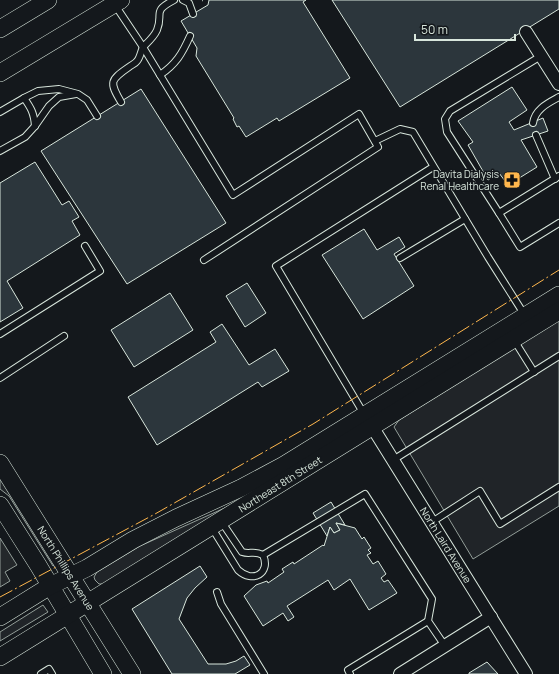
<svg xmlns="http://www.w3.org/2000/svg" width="559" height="674" font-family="Manrope,sans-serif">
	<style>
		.green { fill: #202428; stroke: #939e99 }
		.parking { fill: #24282b; stroke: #939e99 }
		.building { fill: #2c363c; stroke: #d8e6dc }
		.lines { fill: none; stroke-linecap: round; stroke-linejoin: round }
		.lane-casing { stroke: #d8e6dc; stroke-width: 8 }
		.street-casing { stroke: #d8e6dc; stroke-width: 14 }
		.secondary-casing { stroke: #d8e6dc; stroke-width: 18 }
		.path { stroke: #9da8a2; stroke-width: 2.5; stroke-dasharray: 3 2; stroke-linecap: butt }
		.lane { stroke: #14181c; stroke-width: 6 }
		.street { stroke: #14181c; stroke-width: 12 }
		.secondary { stroke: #14181c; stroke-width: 17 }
		.power { stroke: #ffb74d; stroke-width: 1; stroke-dasharray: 14 3 2 3; stroke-linecap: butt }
		.labels { text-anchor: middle; stroke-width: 3; stroke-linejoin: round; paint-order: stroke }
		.poi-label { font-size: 10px; fill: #d8e6dc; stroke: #14181c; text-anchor: end }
		.street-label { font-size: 10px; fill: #d8e6dc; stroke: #14181c }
	</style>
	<rect width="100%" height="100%" fill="#14181c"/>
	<g class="green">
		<polygon points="559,320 559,506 473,559 394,427 399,420"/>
		<polygon points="0,476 55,565 53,566 9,496 0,489"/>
		<polygon points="238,502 105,584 99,584 95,580 94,577 97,572 140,546"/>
		<polygon points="43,605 48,612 0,641 0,632"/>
	</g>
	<polygon class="parking" points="0,538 17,565 5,572 10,581 0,587"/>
	<g class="building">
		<polygon points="209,0 306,0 303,2 350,78 279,121 277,118 246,137 239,126 237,127 233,119 234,118 196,56 197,48 181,21 208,5"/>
		<polygon points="332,0 559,0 559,9 400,107"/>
		<polygon points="512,87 527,110 509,122 514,130 543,118 548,131 521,140 537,167 508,185 499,173 488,180 468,145 473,142 458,121"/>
		<polygon points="141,89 226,223 127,284 41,151"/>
		<polygon points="35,162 62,205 69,201 79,217 72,221 80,235 7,281 23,308 0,322 0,183"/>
		<polygon points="364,229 377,250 399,237 405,247 394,254 414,286 363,319 322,255"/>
		<polygon points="247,283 266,313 245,327 226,296"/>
		<polygon points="170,293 193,330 134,367 111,330"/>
		<polygon points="222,324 249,365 275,349 289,371 262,387 258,382 157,445 128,397 216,342 210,332"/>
		<polygon points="331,502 345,525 336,523 340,530 334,533 330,527 327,536 313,513"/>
		<polygon points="336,523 355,528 362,539 364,537 371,548 368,550 371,553 367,555 373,564 378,561 386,574 381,578 384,582 388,580 397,593 369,610 350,579 334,590 328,580 287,606 294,617 288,621 283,613 263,626 244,596 256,585 267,581 268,583 284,572 282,569 293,562 294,564 323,545 324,546 330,527 334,533 340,530"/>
		<polygon points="200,566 207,577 195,588 187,598 179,619 208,664 226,664 236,661 244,656 250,665 235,674 172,674 132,609"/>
		<polygon points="487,662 498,674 469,674 469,673"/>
	</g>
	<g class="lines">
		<g class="lane-casing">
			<g id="lane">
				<polyline points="183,0 189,3 193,14"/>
				<path d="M115 5 143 47C148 42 154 37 157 30 164 13 151 12 174 0"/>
				<path d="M143 47 160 75C176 64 182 54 190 36"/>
				<polyline points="541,56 450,111 445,119 447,132 499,213 559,176"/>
				<polyline points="160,75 233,195 359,114 378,147 204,260"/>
				<path d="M24 98C31 108 34 113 35 126"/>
				<path d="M121 102C109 82 110 80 129 67 131 65 135 64 137 61 140 58 141 51 143 47"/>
				<polyline points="0,112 24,98 38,91 59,89 78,94 87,100 97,116"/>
				<path d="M533 123C535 109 548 103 559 97"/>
				<polyline points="536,135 555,179"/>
				<polyline points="375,141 400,129 413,132 488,257 524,314"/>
				<polyline points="0,151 25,137 35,126 49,106 59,97 76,94"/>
				<polyline points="499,213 520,247 559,223"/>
				<polyline points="400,258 465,219"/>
				<polyline points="0,334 100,271 85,246"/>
				<polyline points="514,340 534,372"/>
				<polyline points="0,378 64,336"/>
				<polyline points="364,414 276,266 433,167"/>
				<polyline points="393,460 559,356"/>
				<polyline points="432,522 480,491 500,524 559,487"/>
				<path d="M212 528 238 570C253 584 271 573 263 555 252 550 251 555 242 552L221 521"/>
				<polyline points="263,555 365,494 432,599 428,621 445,646"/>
				<polyline points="217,592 221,604 264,674"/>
				<polyline points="41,674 49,669 52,674"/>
				<polyline points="350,674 348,670 428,621"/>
			</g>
		</g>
		<g class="street-casing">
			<g id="street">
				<polyline points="526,32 559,84"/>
				<polyline points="368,420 526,674"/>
				<polyline points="400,674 491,617"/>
			</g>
		</g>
		<g class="secondary-casing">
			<g id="secondary">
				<polyline points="0,29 48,0"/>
				<polyline points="0,73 121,0"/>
				<polyline points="0,463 132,674"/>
				<polyline points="0,505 38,565 103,674"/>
				<polyline points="0,617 50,586 87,568 133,540 176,518 241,488 284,465 559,295"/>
				<polyline points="0,657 559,311"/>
			</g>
		</g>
		<polyline class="path" points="202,0 203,0"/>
		<use href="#lane" class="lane"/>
		<use href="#street" class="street"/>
		<use href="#secondary" class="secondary"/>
		<polyline class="power" points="0,597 155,514 313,424 559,270"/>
	</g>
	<defs>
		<g id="pharmacy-square" transform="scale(0.9)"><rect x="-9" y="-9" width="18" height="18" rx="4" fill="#ffb74d" stroke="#14181c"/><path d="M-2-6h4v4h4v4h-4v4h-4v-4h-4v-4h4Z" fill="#111"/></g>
	</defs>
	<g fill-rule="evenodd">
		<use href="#pharmacy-square" x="512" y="180"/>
	</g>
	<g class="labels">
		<g class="poi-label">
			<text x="499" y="178">Davita Dialysis<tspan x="499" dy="12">Renal Healthcare</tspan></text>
		</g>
		<g class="street-label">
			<text transform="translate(280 484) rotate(-32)" y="4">Northeast 8th Street</text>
			<text transform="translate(446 545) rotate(58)" y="4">North Laird Avenue</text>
			<text transform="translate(66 568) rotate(58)" y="4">North Phillips Avenue</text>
		</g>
	</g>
	<path d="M415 34v6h100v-6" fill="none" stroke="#d8e6dc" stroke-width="2"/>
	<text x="421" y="34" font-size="12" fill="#d8e6dc" stroke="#14181c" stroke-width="3" paint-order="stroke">50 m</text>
</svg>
